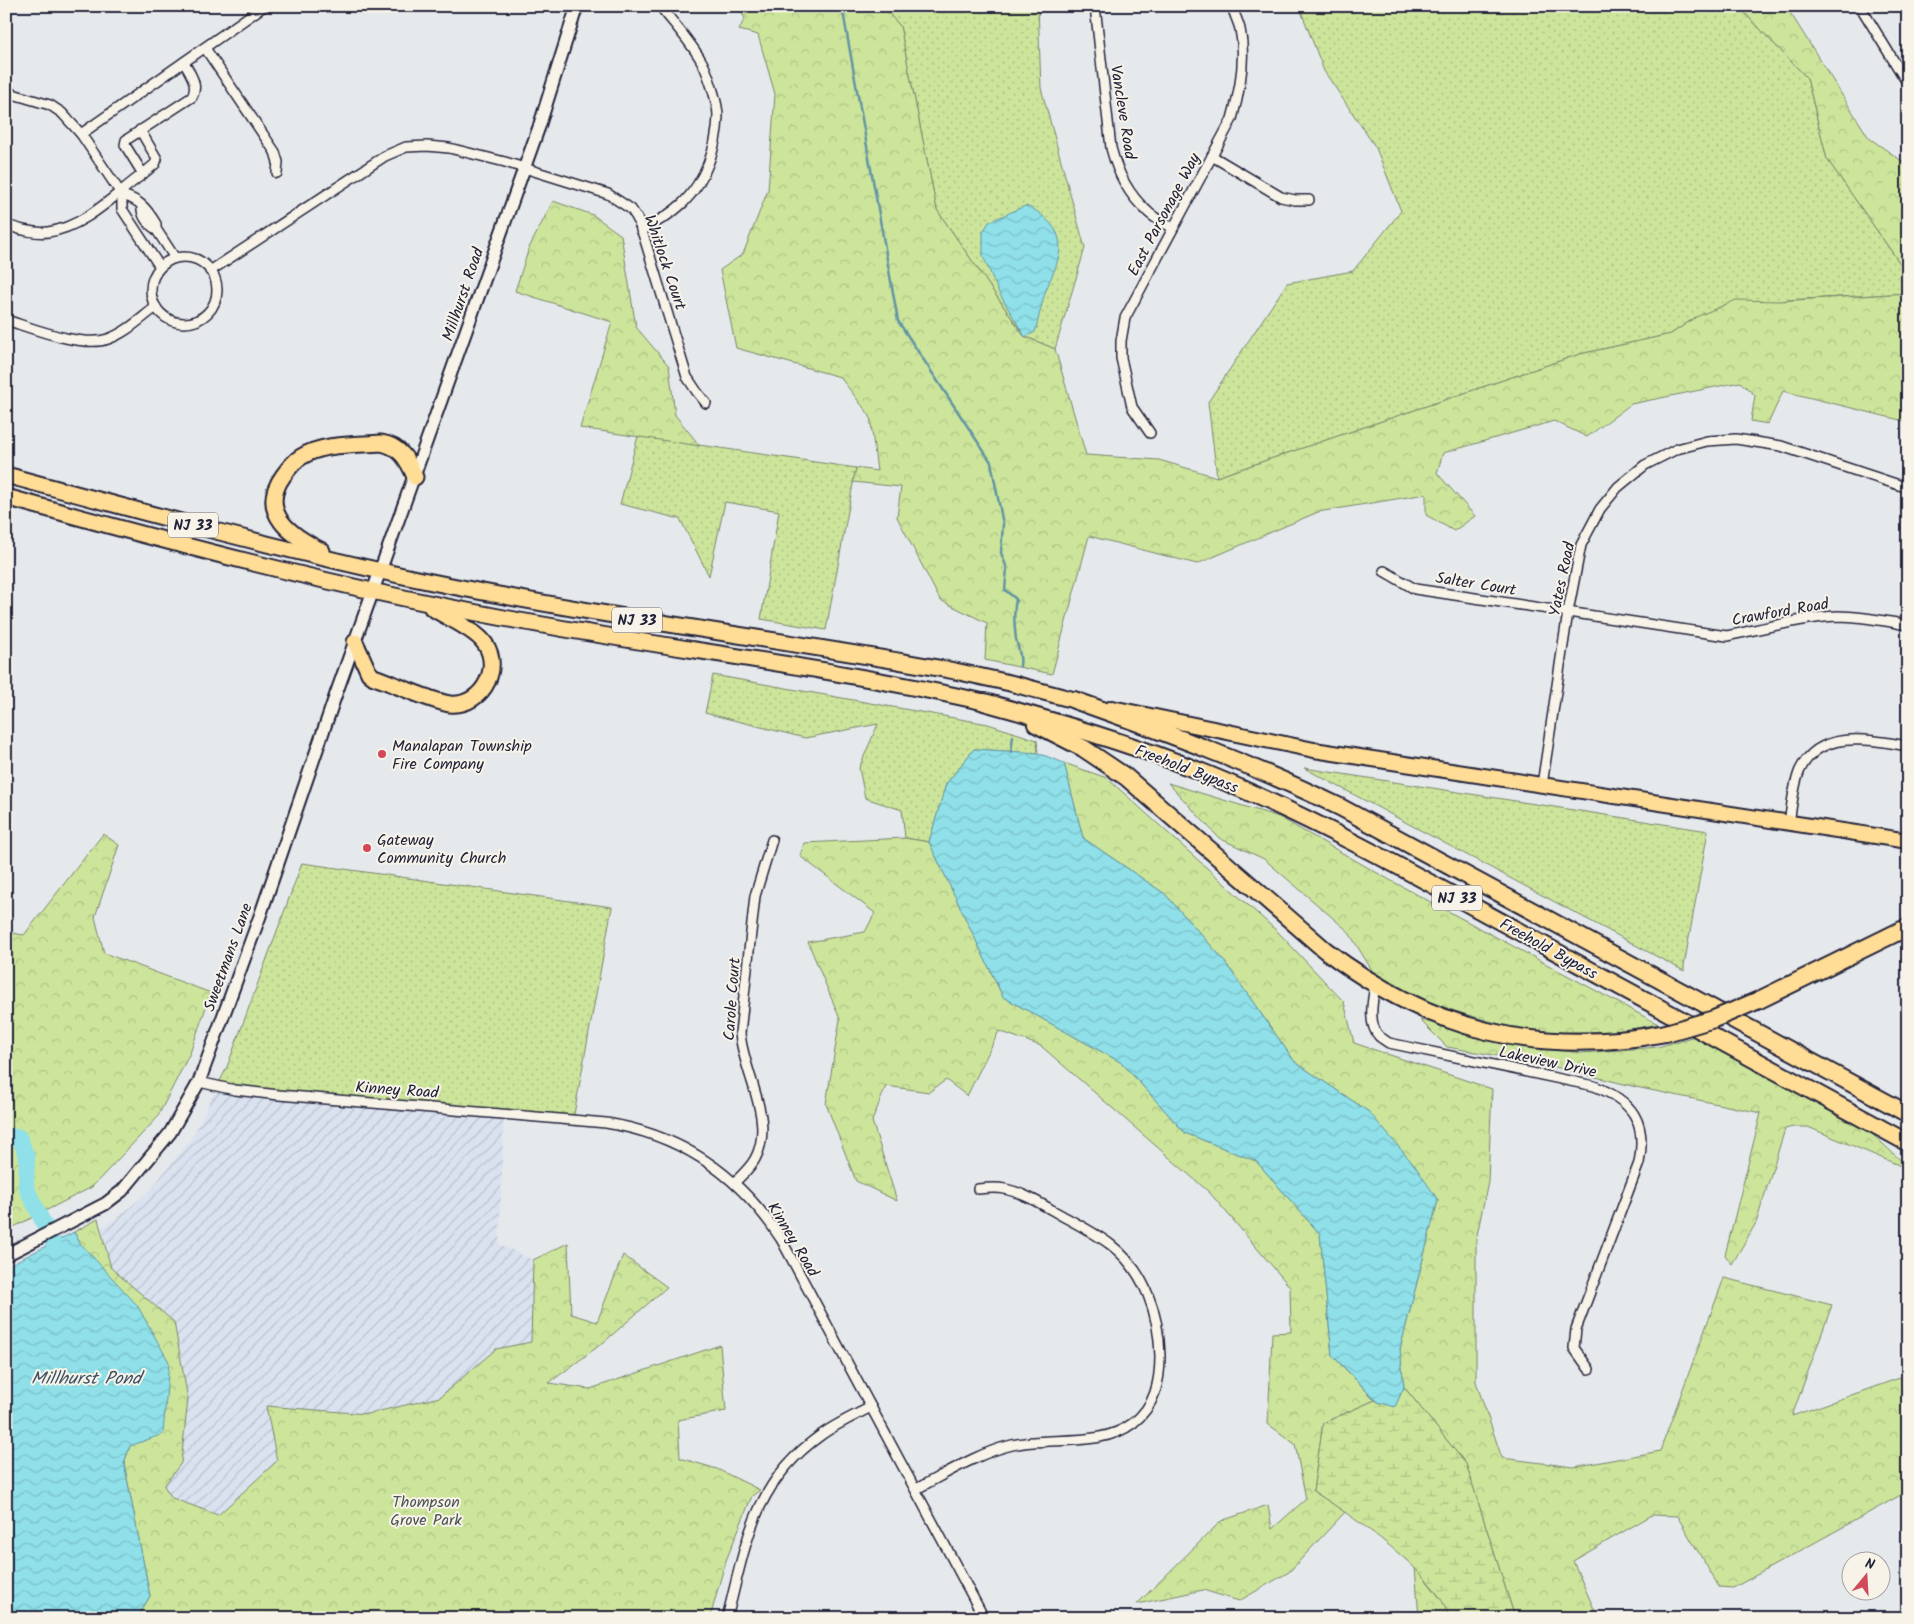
<svg xmlns="http://www.w3.org/2000/svg" width="1914" height="1624" font-family="Kalam,sans-serif">
	<style>
		.industrial { fill: url(#industrial-furrows) }
		.grass { fill: url(#grass-dots); stroke: #77846b }
		.forest { fill: url(#forest-crowns); stroke: #77846b }
		.wetland { fill: url(#wetland-marsh); stroke: #77846b }
		.water { fill: url(#water-waves); stroke: #6394a3 }
		.lines { fill: none; stroke-linecap: round; stroke-linejoin: round }
		.stream { stroke: #6394a3; stroke-width: 2.5 }
		.river { stroke: #8fe0e9; stroke-width: 16 }
		.minor-casing { stroke: #22223b; stroke-width: 12 }
		.tertiary-casing { stroke: #22223b; stroke-width: 15 }
		.primary-casing { stroke: #22223b; stroke-width: 18 }
		.trunk-casing { stroke: #22223b; stroke-width: 19 }
		.motorway-casing { stroke: #22223b; stroke-width: 20 }
		.minor { stroke: #f7f3e8; stroke-width: 9 }
		.tertiary { stroke: #f7f3e8; stroke-width: 11 }
		.primary { stroke: #ffdd96; stroke-width: 14 }
		.trunk { stroke: #ffdd96; stroke-width: 15 }
		.motorway { stroke: #ffdd96; stroke-width: 16 }
		.motorway-bridge-casing { stroke: #22223b; stroke-width: 20; stroke-linecap: butt }
		.motorway-bridge { stroke: #ffdd96; stroke-width: 16 }
		.poi-dot { fill: #d1495b; stroke: #f7f3e8; stroke-width: 2 }
		.labels { text-anchor: middle; stroke-width: 4; stroke-linejoin: round; paint-order: stroke }
		.shield { fill: #f7f3e8; stroke: #62616f; stroke-width: 1 }
		.shield-label { font-size: 15px; font-weight: bold; fill: #22223b }
		.street-label { font-size: 16px; fill: #22223b; stroke: #f7f3e8 }
		.poi-label { font-size: 16px; fill: #22223b; stroke: #f7f3e8; text-anchor: start }
		.park-label { font-size: 16px; fill: #4c5353; stroke: #f7f3e8 }
		.water-label { font-size: 18px; font-style: italic; fill: #3d5266; stroke: #f7f3e8 }
	</style>
	<defs>
		<pattern id="industrial-furrows" width="10" height="10" patternUnits="userSpaceOnUse" patternTransform="scale(1.25)"><rect width="10" height="10" fill="#dae2ef"/><path d="M-1 1l2-2M0 10L10 0M9 11l2-2" fill="none" stroke="#bbc2ce"/></pattern>
		<pattern id="grass-dots" width="8" height="8" patternUnits="userSpaceOnUse" patternTransform="scale(1.25)"><rect width="8" height="8" fill="#cce59b"/><path d="M2 2h.1M6 6h.1" fill="none" stroke="#afc486" stroke-width="1.8" stroke-linecap="round"/></pattern>
		<pattern id="forest-crowns" width="20" height="18" patternUnits="userSpaceOnUse" patternTransform="scale(1.25)"><rect width="20" height="18" fill="#cce59b"/><path d="M2 6a3 3 0 1 1 6 0M12 15a3 3 0 1 1 6 0" fill="none" stroke="#afc486"/></pattern>
		<pattern id="wetland-marsh" width="20" height="14" patternUnits="userSpaceOnUse" patternTransform="scale(1.25)"><rect width="20" height="14" fill="#cce59b"/><path d="M1 5h8M5 5V1M11 12h8M15 12V8" fill="none" stroke="#afc486"/></pattern>
		<pattern id="water-waves" width="16" height="10" patternUnits="userSpaceOnUse" patternTransform="scale(1.25)"><rect width="16" height="10" fill="#8fe0e9"/><path d="M0 5q4-4 8 0t8 0" fill="none" stroke="#7bc0c9"/></pattern>
	</defs>
	<rect width="100%" height="100%" fill="#e6e9ec"/>
	<filter id="ink" filterUnits="userSpaceOnUse"><feTurbulence type="fractalNoise" baseFrequency=".02" numOctaves="2"/><feDisplacementMap in="SourceGraphic" scale="10" xChannelSelector="R" yChannelSelector="G"/><feConvolveMatrix kernelMatrix="1 2 1 2 8 2 1 2 1" color-interpolation-filters="sRGB"/></filter>
	<g filter="url(#ink)">
		<polygon class="industrial" points="217,1087 504,1114 499,1244 533,1260 531,1342 496,1349 441,1397 430,1399 367,1414 266,1406 277,1461 219,1515 172,1498 164,1486 181,1463 188,1399 174,1322 111,1268 101,1227 115,1220 149,1191 192,1138"/>
		<g class="grass">
			<polygon points="882,6 1038,6 1041,88 1085,248 1055,349 1024,336 937,210 900,26"/>
			<polygon points="1299,6 1738,6 1807,78 1827,159 1908,275 1908,293 1787,300 1696,317 1671,334 1580,354 1217,477 1208,402 1287,283 1353,271 1401,211 1376,148 1324,71"/>
			<polygon points="638,436 856,468 826,630 761,619 779,511 725,502 709,576 680,519 620,504"/>
			<polygon points="713,675 988,724 1037,740 1038,753 974,749 946,784 929,842 905,838 902,810 865,798 859,768 878,724 805,738 705,713"/>
			<polygon points="1304,768 1708,831 1684,966 1684,971"/>
			<polygon points="302,863 612,907 573,1120 217,1087 227,1067"/>
		</g>
		<g class="forest">
			<polygon points="736,6 882,6 900,26 937,210 1024,336 1055,349 1086,455 1159,460 1217,477 1580,354 1671,334 1696,317 1736,300 1779,301 1908,293 1908,422 1783,391 1768,424 1751,421 1755,395 1740,382 1631,404 1587,437 1554,421 1443,453 1437,473 1475,516 1454,531 1426,515 1426,494 1318,512 1197,564 1089,536 1052,674 985,660 987,623 940,600 897,517 901,487 853,482 856,468 877,471 870,416 840,377 736,348 720,270 743,254 768,190 775,94 758,35 739,30 745,18"/>
			<polygon points="1738,6 1786,6 1869,138 1908,165 1908,275 1827,159 1807,78"/>
			<polygon points="553,201 593,215 621,235 636,327 669,366 675,415 700,446 580,428 612,322 515,291 529,248"/>
			<polygon points="1064,763 1107,778 1278,932 1344,1002 1354,1043 1492,1089 1488,1182 1476,1240 1476,1382 1502,1458 1574,1467 1660,1451 1724,1278 1832,1305 1792,1416 1908,1375 1908,1491 1733,1588 1719,1587 1677,1516 1652,1515 1573,1561 1598,1618 1515,1618 1466,1464 1404,1387 1400,1349 1438,1200 1369,1112 1295,1062 1222,958 1165,894 1083,838"/>
			<polygon points="1168,783 1279,817 1388,879 1658,1024 1622,1031 1531,1033 1440,1007 1376,977 1348,931 1264,859 1219,838"/>
			<polygon points="103,834 119,845 95,917 104,953 211,993 190,1053 157,1118 92,1187 6,1231 6,932 24,935"/>
			<polygon points="905,838 929,842 1003,997 1122,1063 1185,1133 1256,1161 1320,1234 1332,1355 1375,1400 1323,1423 1313,1491 1345,1512 1289,1572 1239,1601 1203,1590 1137,1604 1221,1521 1268,1505 1272,1529 1306,1499 1295,1444 1268,1424 1272,1333 1291,1332 1290,1287 1210,1193 1041,1046 999,1031 967,1096 946,1080 929,1092 886,1086 872,1121 897,1201 856,1181 826,1104 840,1019 808,942 865,932 875,913 800,856 804,843"/>
			<polygon points="1420,1020 1507,1042 1581,1053 1658,1047 1698,1035 1871,1133 1908,1167 1908,1169 1808,1127 1793,1127 1785,1129 1756,1223 1732,1264 1725,1255 1761,1113 1636,1087 1539,1063 1447,1047"/>
			<polygon points="98,1219 111,1268 174,1322 188,1399 181,1463 164,1486 172,1498 218,1515 277,1461 266,1406 367,1414 440,1397 496,1349 531,1342 533,1260 568,1243 571,1314 597,1322 623,1255 667,1287 604,1342 549,1383 590,1389 720,1345 726,1411 678,1420 680,1458 717,1469 760,1490 752,1496 725,1563 710,1618 137,1618 150,1596 124,1463 130,1446 80,1243 74,1232"/>
			<polygon points="1415,1566 1447,1607 1449,1618 1419,1618"/>
		</g>
		<path class="wetland" d="M1404 1387 1466 1464 1515 1618H1449C1441 1576 1349 1514 1313 1491L1323 1423 1375 1400 1378 1402 1395 1406Z"/>
		<g class="water">
			<path d="M1025 206C1035 209 1040 213 1047 220 1071 242 1056 265 1046 290 1041 304 1039 318 1035 332L1025 337 999 293 983 256V232L989 222Z"/>
			<polygon points="974,749 1038,753 1064,763 1083,838 1165,894 1222,958 1295,1062 1369,1112 1415,1166 1438,1200 1400,1349 1404,1387 1395,1407 1378,1402 1332,1355 1320,1234 1256,1161 1185,1133 1122,1063 1003,997 929,842 946,784"/>
			<polygon points="74,1232 80,1243 137,1305 169,1362 163,1434 130,1446 124,1463 150,1596 137,1618 10,1618 6,1607 6,1277 9,1265"/>
		</g>
		<g class="lines">
			<g class="stream">
				<path d="M842 6 898 321 991 462 1003 524 1001 553 1007 568 1005 590 1016 599C1013 613 1014 625 1016 639 1018 648 1022 656 1020 666"/>
				<polyline points="1011,752 1013,736"/>
			</g>
			<polyline class="river" points="6,1136 19,1137 27,1157 26,1187 53,1243"/>
			<g class="minor-casing">
				<g id="minor">
					<path d="M1095 6 1111 148C1117 171 1128 194 1146 210 1153 218 1164 223 1173 228"/>
					<polyline points="1860,6 1908,84"/>
					<polyline points="205,48 275,152 278,162 277,173"/>
					<polyline points="6,92 50,105 62,113 81,134 122,195 122,209 160,267"/>
					<polyline points="140,130 157,159 155,164 143,174"/>
					<polyline points="81,134 264,6"/>
					<polyline points="1212,156 1281,197 1295,200 1309,200"/>
					<path d="M122 195C140 200 147 209 156 224V229L175 258"/>
					<path d="M142 206C141 215 148 225 156 229"/>
					<path d="M6 225C19 229 34 234 48 232 85 227 114 195 143 174L125 145 126 140 192 97C199 84 190 74 184 62"/>
					<path d="M641 230C656 223 670 215 683 203 705 181 717 148 718 116 718 103 708 73 702 62 691 42 674 24 660 6"/>
					<circle cx="184" cy="290" r="33"/>
					<polyline points="210,271 385,156 406,147 427,146 449,148 505,162 608,194 631,209 637,218 644,237 687,377 697,392 706,403"/>
					<path d="M6 320C32 328 82 348 108 339 126 333 141 318 156 307"/>
					<path d="M1150 433 1132 407 1121 358V341L1125 318 1232 119C1240 91 1246 57 1240 29 1238 21 1234 14 1232 6"/>
					<path d="M1384 571 1415 589 1713 634 1727 636C1761 629 1805 617 1838 616 1862 616 1885 621 1908 625"/>
					<polyline points="1542,785 1568,612 1581,545 1600,509 1618,487 1645,465 1677,449 1707,441 1736,439 1781,446 1908,488"/>
					<path d="M1789 823C1792 806 1793 786 1800 770 1820 728 1872 740 1908 746"/>
					<path d="M1375 985C1373 999 1367 1024 1379 1036 1381 1038 1386 1041 1389 1043L1594 1086C1633 1101 1647 1122 1639 1163L1576 1329 1574 1348 1589 1369"/>
					<path d="M199 1082 235 1090 279 1095 606 1123C682 1135 739 1174 781 1239L984 1618"/>
					<path d="M735 1182C742 1175 750 1168 755 1159 776 1120 743 1073 740 1033L755 896 772 840"/>
					<path d="M916 1489C947 1473 978 1453 1012 1445 1050 1436 1101 1448 1133 1423 1155 1406 1160 1382 1160 1356 1159 1314 1145 1271 1111 1245 1095 1233 1077 1224 1059 1214 1043 1205 1024 1193 1005 1189 996 1187 987 1188 978 1189"/>
					<path d="M727 1618C746 1544 753 1483 821 1435 836 1424 854 1416 871 1407"/>
				</g>
			</g>
			<g class="tertiary-casing">
				<polyline id="tertiary" points="6,1255 105,1204 122,1191 170,1133 199,1082 260,916 336,694 539,127 577,6"/>
			</g>
			<g class="primary-casing">
				<polyline id="primary" points="1112,708 1314,750 1908,841"/>
			</g>
			<g class="trunk-casing">
				<g id="trunk">
					<path d="M6 475C146 513 285 551 427 581 602 617 779 639 955 671L1010 683 1074 700"/>
					<path d="M6 497C171 543 336 587 504 618 663 648 825 666 984 702"/>
					<path d="M322 551C292 536 257 513 283 476 288 469 294 461 301 457 323 443 356 445 381 443 400 446 408 460 415 477"/>
					<path d="M355 642 369 673 374 677C395 684 430 701 450 704 484 707 505 663 481 639 468 626 448 618 432 608"/>
				</g>
			</g>
			<g class="motorway-casing">
				<g id="motorway">
					<path d="M1074 700C1165 732 1254 765 1340 807L1908 1114"/>
					<path d="M984 702C1060 723 1136 745 1209 775 1316 819 1417 876 1518 931 1648 1002 1778 1072 1908 1143"/>
					<path d="M1036 724 1083 748 1126 777 1325 950C1430 1030 1537 1058 1666 1033"/>
					<polyline points="1759,1000 1908,927"/>
				</g>
			</g>
			<use href="#minor" class="minor"/>
			<use href="#tertiary" class="tertiary"/>
			<use href="#primary" class="primary"/>
			<use href="#trunk" class="trunk"/>
			<use href="#motorway" class="motorway"/>
			<g class="motorway-bridge-casing">
				<polyline id="motorway-bridge" points="1666,1033 1714,1019 1759,1000"/>
			</g>
			<use href="#motorway-bridge" class="motorway-bridge"/>
		</g>
	</g>
	<g class="poi-dot">
		<circle cx="382" cy="754" r="5"/>
		<circle cx="367" cy="848" r="5"/>
	</g>
	<g class="labels">
		<g class="shield">
			<rect x="168" y="512.5" width="50" height="25" rx="4"/>
			<rect x="612" y="607.5" width="50" height="25" rx="4"/>
			<rect x="1432" y="885.5" width="50" height="25" rx="4"/>
		</g>
		<g class="shield-label">
			<text x="193" y="530">NJ 33</text>
			<text x="637" y="625">NJ 33</text>
			<text x="1457" y="903">NJ 33</text>
		</g>
		<g class="street-label">
			<text transform="translate(1124 112) rotate(81)" y="6">Vancleve Road</text>
			<text transform="translate(1163 214) rotate(-62)" y="6">East Parsonage Way</text>
			<text transform="translate(666 262) rotate(71)" y="6">Whitlock Court</text>
			<text transform="translate(462 294) rotate(-71)" y="6">Millhurst Road</text>
			<text transform="translate(1561 579) rotate(-78)" y="6">Yates Road</text>
			<text transform="translate(1476 583) rotate(9)" y="6">Salter Court</text>
			<text transform="translate(1780 611) rotate(-10)" y="6">Crawford Road</text>
			<text transform="translate(1187 768) rotate(21)" y="6">Freehold Bypass</text>
			<text transform="translate(1549 948) rotate(29)" y="6">Freehold Bypass</text>
			<text transform="translate(227 957) rotate(-70)" y="6">Sweetmans Lane</text>
			<text transform="translate(731 999) rotate(-86)" y="6">Carole Court</text>
			<text transform="translate(1548 1061) rotate(12)" y="6">Lakeview Drive</text>
			<text transform="translate(397 1089) rotate(4)" y="6">Kinney Road</text>
			<text transform="translate(794 1239) rotate(59)" y="6">Kinney Road</text>
		</g>
		<g class="poi-label">
			<text x="392" y="751">Manalapan Township<tspan x="392" dy="18">Fire Company</tspan></text>
			<text x="377" y="845">Gateway<tspan x="377" dy="18">Community Church</tspan></text>
		</g>
		<g class="park-label">
			<text x="426" y="1507">Thompson<tspan x="426" dy="18">Grove Park</tspan></text>
		</g>
		<g class="water-label">
			<text x="86" y="1384">Millhurst Pond</text>
		</g>
	</g>
	<rect width="1914" height="1624" fill="none" stroke="#f7f3e8" stroke-width="25"/>
	<rect x="12" y="12" width="1889" height="1599" fill="none" stroke="#22223b" stroke-width="2" filter="url(#ink)"/>
	<g transform="translate(1866 1576) rotate(18)"><circle r="24" fill="#f7f3e8" stroke="#a29fa3"/>
	<path d="M0-4L9 19L0 12L-9 19Z" fill="#d1495b"/>
	<text y="-8" font-size="14" font-weight="bold" text-anchor="middle" fill="#22223b">N</text>
	</g>
</svg>
